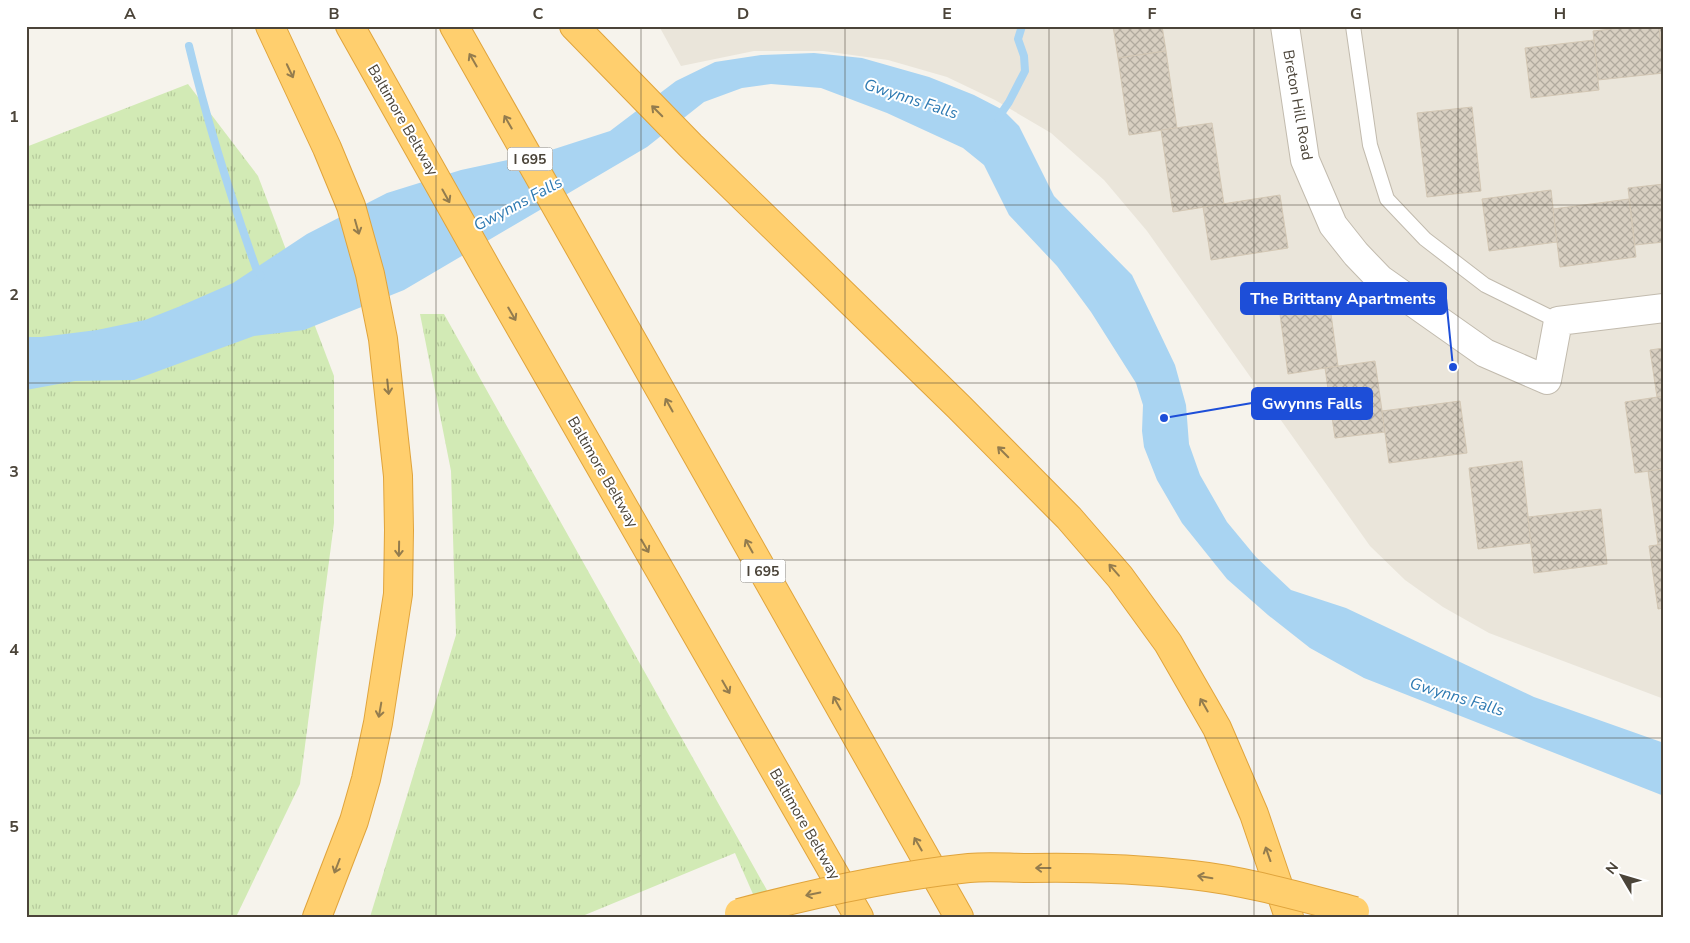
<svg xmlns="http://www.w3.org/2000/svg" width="1690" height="943" viewBox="0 0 1690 943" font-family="'Nunito Sans',sans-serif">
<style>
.residential{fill:#eae5da}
.grass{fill:url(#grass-tufts)}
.water{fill:#a9d4f2}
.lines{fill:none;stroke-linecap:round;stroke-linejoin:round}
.stream{stroke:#a9d4f2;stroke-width:8}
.building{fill:url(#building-cross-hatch);stroke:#d3c7b4}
.lane-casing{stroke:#c2bbae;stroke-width:16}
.street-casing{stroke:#c2bbae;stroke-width:30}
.highway-casing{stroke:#e0a43c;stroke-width:30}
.lane{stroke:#fff;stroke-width:14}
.street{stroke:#fff;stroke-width:28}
.highway{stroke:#ffcf6e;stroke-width:28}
.highway-bridge-casing{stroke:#e0a43c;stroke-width:30;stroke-linecap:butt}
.highway-bridge{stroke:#ffcf6e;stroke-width:28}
.oneway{stroke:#937c4e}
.grid{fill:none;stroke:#4b4439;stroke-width:1;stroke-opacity:0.55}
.labels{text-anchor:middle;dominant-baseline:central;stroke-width:4;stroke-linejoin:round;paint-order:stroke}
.shield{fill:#fff;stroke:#817c74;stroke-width:1}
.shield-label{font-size:14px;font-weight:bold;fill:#4b4439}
.street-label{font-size:15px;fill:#4b4439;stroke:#fff}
.water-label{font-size:16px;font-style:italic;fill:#2e7ab2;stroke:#fff}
.leader{fill:none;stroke:#1d4ed8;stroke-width:2}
.callout-dot{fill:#1d4ed8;stroke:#fff;stroke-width:2}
.callout{fill:#1d4ed8;stroke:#1d4ed8;stroke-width:2}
.callout-label{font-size:16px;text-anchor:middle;font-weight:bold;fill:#fff}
.neatline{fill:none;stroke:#4b4439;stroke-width:2}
.grid-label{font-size:16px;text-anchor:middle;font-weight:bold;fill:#4b4439}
</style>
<defs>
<pattern id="grass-tufts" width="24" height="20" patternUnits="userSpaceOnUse" patternTransform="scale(1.25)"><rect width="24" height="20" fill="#d2eab5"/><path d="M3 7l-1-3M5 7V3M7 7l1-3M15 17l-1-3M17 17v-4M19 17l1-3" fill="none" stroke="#b6ca9c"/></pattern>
<pattern id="building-cross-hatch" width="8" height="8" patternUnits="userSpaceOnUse" patternTransform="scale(1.25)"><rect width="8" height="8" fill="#d8cfc1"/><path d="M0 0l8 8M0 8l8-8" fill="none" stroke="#b1aa9e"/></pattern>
</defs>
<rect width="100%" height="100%" fill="#f6f3ec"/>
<polygon class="residential" points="659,26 1664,26 1664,699 1489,633 1443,607 1405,580 1370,546 1147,231 1104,180 1051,133 995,100 947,77 888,60 823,51 754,51 681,66"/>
<g class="grass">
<polygon points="188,84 258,176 334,376 334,523 300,784 236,917 26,917 26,147"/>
<polygon points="420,314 444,314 782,917 763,917 735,853 580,917 370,917 456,635 451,471"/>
</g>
<polygon class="water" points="814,53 862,58 929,77 974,95 1003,110 1019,126 1054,196 1132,275 1175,365 1186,405 1189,444 1200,475 1227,522 1256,557 1291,590 1346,608 1534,697 1664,743 1664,796 1364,678 1310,648 1268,615 1227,579 1182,523 1157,480 1144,447 1142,431 1143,405 1136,383 1091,312 1057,266 1009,215 984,165 963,148 887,113 821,88 771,84 742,88 704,102 647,147 404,290 304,330 254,336 134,380 75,381 26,390 26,337 41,337 97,330 145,320 178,307 233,283 307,234 387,193 461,170 545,152 610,131 676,81 715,62 761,55"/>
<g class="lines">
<g class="stream">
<path d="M189 46C207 121 230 195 256 268L261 276"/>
<polyline points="998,118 1009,102 1025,71 1024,56 1018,39 1022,26"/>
</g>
</g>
<g class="building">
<polygon points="1113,26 1162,26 1166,51 1118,58"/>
<polygon points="1639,26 1659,26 1664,73 1598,80 1593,31"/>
<polygon points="1659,26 1664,26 1664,70"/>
<polygon points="1594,40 1599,90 1531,98 1525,48"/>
<polygon points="1166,51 1177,128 1129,135 1118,58"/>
<polygon points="1472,107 1481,191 1427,197 1417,113"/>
<polygon points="1212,123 1224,204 1173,212 1161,130"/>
<polygon points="1664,184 1664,242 1635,245 1628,188"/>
<polygon points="1551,190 1557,242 1489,251 1482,199"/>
<polygon points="1280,195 1288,248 1211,260 1203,207"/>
<polygon points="1629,199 1636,257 1560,267 1553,209"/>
<polygon points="1327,284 1338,366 1288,374 1277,292"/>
<polygon points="1664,348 1664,396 1657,397 1650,350"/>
<polygon points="1375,361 1385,432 1335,438 1325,368"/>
<polygon points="1664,396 1664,469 1635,473 1625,402"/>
<polygon points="1460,401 1467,453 1389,463 1382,411"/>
<polygon points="1522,461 1531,543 1478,549 1469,468"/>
<polygon points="1664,469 1664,544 1658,545 1648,471"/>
<polygon points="1601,509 1607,564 1534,573 1528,517"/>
<polygon points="1664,544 1664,608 1658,609 1649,546"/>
</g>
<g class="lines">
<defs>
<polyline id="lane" points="1353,26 1370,145 1387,199 1425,239 1485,285 1558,321"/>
<polyline id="street" points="1285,26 1305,160 1333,225 1356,254 1380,279 1485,353 1547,380 1558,321 1664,308"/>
<g id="highway">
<polyline points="270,26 327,148 351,206 370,274 383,339 398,476 399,530 398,594 378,723 366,779 354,821 317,917"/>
<polyline points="350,26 488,271 859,917"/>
<polyline points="454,26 959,917"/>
<polyline points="574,26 691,146 959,407 1069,518 1120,577 1168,643 1217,728 1254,814 1289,917"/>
</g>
</defs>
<use href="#lane" class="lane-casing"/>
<use href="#street" class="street-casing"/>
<use href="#highway" class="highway-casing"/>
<use href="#lane" class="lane"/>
<use href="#street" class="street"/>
<use href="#highway" class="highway"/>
<defs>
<path id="highway-bridge" d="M739 913C815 893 891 876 969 868 989 866 1010 868 1030 868 1084 867 1138 869 1192 875 1247 881 1301 897 1355 911"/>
</defs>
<use href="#highway-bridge" class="highway-bridge-casing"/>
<use href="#highway-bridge" class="highway-bridge"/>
</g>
<defs><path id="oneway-shaft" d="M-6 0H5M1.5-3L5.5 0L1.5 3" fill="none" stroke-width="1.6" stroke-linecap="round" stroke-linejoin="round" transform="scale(1.25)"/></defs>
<g class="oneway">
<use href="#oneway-shaft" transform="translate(473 60) rotate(-120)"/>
<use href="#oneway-shaft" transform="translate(290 71) rotate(65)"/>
<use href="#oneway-shaft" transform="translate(657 111) rotate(-135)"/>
<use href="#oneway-shaft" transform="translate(508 122) rotate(-120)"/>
<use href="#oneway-shaft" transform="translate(446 196) rotate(61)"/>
<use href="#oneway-shaft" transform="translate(357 227) rotate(74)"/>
<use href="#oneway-shaft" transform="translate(512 314) rotate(60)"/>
<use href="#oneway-shaft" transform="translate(388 387) rotate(84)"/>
<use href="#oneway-shaft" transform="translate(669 405) rotate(-119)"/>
<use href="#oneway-shaft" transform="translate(1003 452) rotate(-135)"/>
<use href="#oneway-shaft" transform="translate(645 546) rotate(60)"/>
<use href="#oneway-shaft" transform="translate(749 546) rotate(-119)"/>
<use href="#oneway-shaft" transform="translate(399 549) rotate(91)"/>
<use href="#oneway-shaft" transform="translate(1114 570) rotate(-131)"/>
<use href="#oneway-shaft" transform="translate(726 687) rotate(60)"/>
<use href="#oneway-shaft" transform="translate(837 703) rotate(-119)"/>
<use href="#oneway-shaft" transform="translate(1204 705) rotate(-120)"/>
<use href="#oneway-shaft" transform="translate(380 710) rotate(100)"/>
<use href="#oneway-shaft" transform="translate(918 844) rotate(-120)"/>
<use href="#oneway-shaft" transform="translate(1268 854) rotate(-109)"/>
<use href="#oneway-shaft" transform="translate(337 866) rotate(111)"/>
<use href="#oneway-shaft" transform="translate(1043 868) rotate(180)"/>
<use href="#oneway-shaft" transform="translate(1205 877) rotate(-171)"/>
<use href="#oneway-shaft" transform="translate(813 894) rotate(168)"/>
</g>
<path class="grid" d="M232 26V917M436 26V917M641 26V917M845 26V917M1049 26V917M1254 26V917M1458 26V917M26 205H1664M26 383H1664M26 560H1664M26 738H1664"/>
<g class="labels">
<g class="shield">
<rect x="507.5" y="147.5" width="45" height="23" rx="4"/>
<rect x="740.5" y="559.5" width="45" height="23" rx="4"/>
</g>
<g class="shield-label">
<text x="530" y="159">I 695</text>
<text x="763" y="571">I 695</text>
</g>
<g class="street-label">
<text transform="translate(1298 105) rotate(80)">Breton Hill Road</text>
<text transform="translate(403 120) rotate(60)">Baltimore Beltway</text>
<text transform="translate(603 472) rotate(60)">Baltimore Beltway</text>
<text transform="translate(805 824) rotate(60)">Baltimore Beltway</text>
</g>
<g class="water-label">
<text transform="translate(911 99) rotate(18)">Gwynns Falls</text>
<text transform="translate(518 204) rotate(-28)">Gwynns Falls</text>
<text transform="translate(1457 697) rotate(17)">Gwynns Falls</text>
</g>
</g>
<path class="leader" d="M1453 367L1446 298M1164 418L1252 403"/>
<g class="callout-dot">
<circle cx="1453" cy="367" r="5"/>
<circle cx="1164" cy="418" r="5"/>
</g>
<g class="callout">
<rect x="1241" y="283" width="205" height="31" rx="5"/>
<rect x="1252" y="388" width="120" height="31" rx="5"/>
</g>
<g class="callout-label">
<text x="1343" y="304">The Brittany Apartments</text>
<text x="1312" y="409">Gwynns Falls</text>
</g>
<rect width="1690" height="943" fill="none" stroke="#ffffff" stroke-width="55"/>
<g transform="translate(1622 876) rotate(308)" stroke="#ffffff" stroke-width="4" paint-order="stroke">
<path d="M0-4L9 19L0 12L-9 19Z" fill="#4b4439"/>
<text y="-8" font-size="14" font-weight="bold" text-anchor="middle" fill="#4b4439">N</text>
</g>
<rect x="28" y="28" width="1634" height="888" class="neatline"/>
<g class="grid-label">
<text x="130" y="19">A</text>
<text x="334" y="19">B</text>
<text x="538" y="19">C</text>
<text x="743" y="19">D</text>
<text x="947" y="19">E</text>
<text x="1152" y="19">F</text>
<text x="1356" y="19">G</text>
<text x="1560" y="19">H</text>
<text x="14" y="122">1</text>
<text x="14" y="300">2</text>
<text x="14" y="477">3</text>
<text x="14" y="655">4</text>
<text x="14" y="832">5</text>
</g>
</svg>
